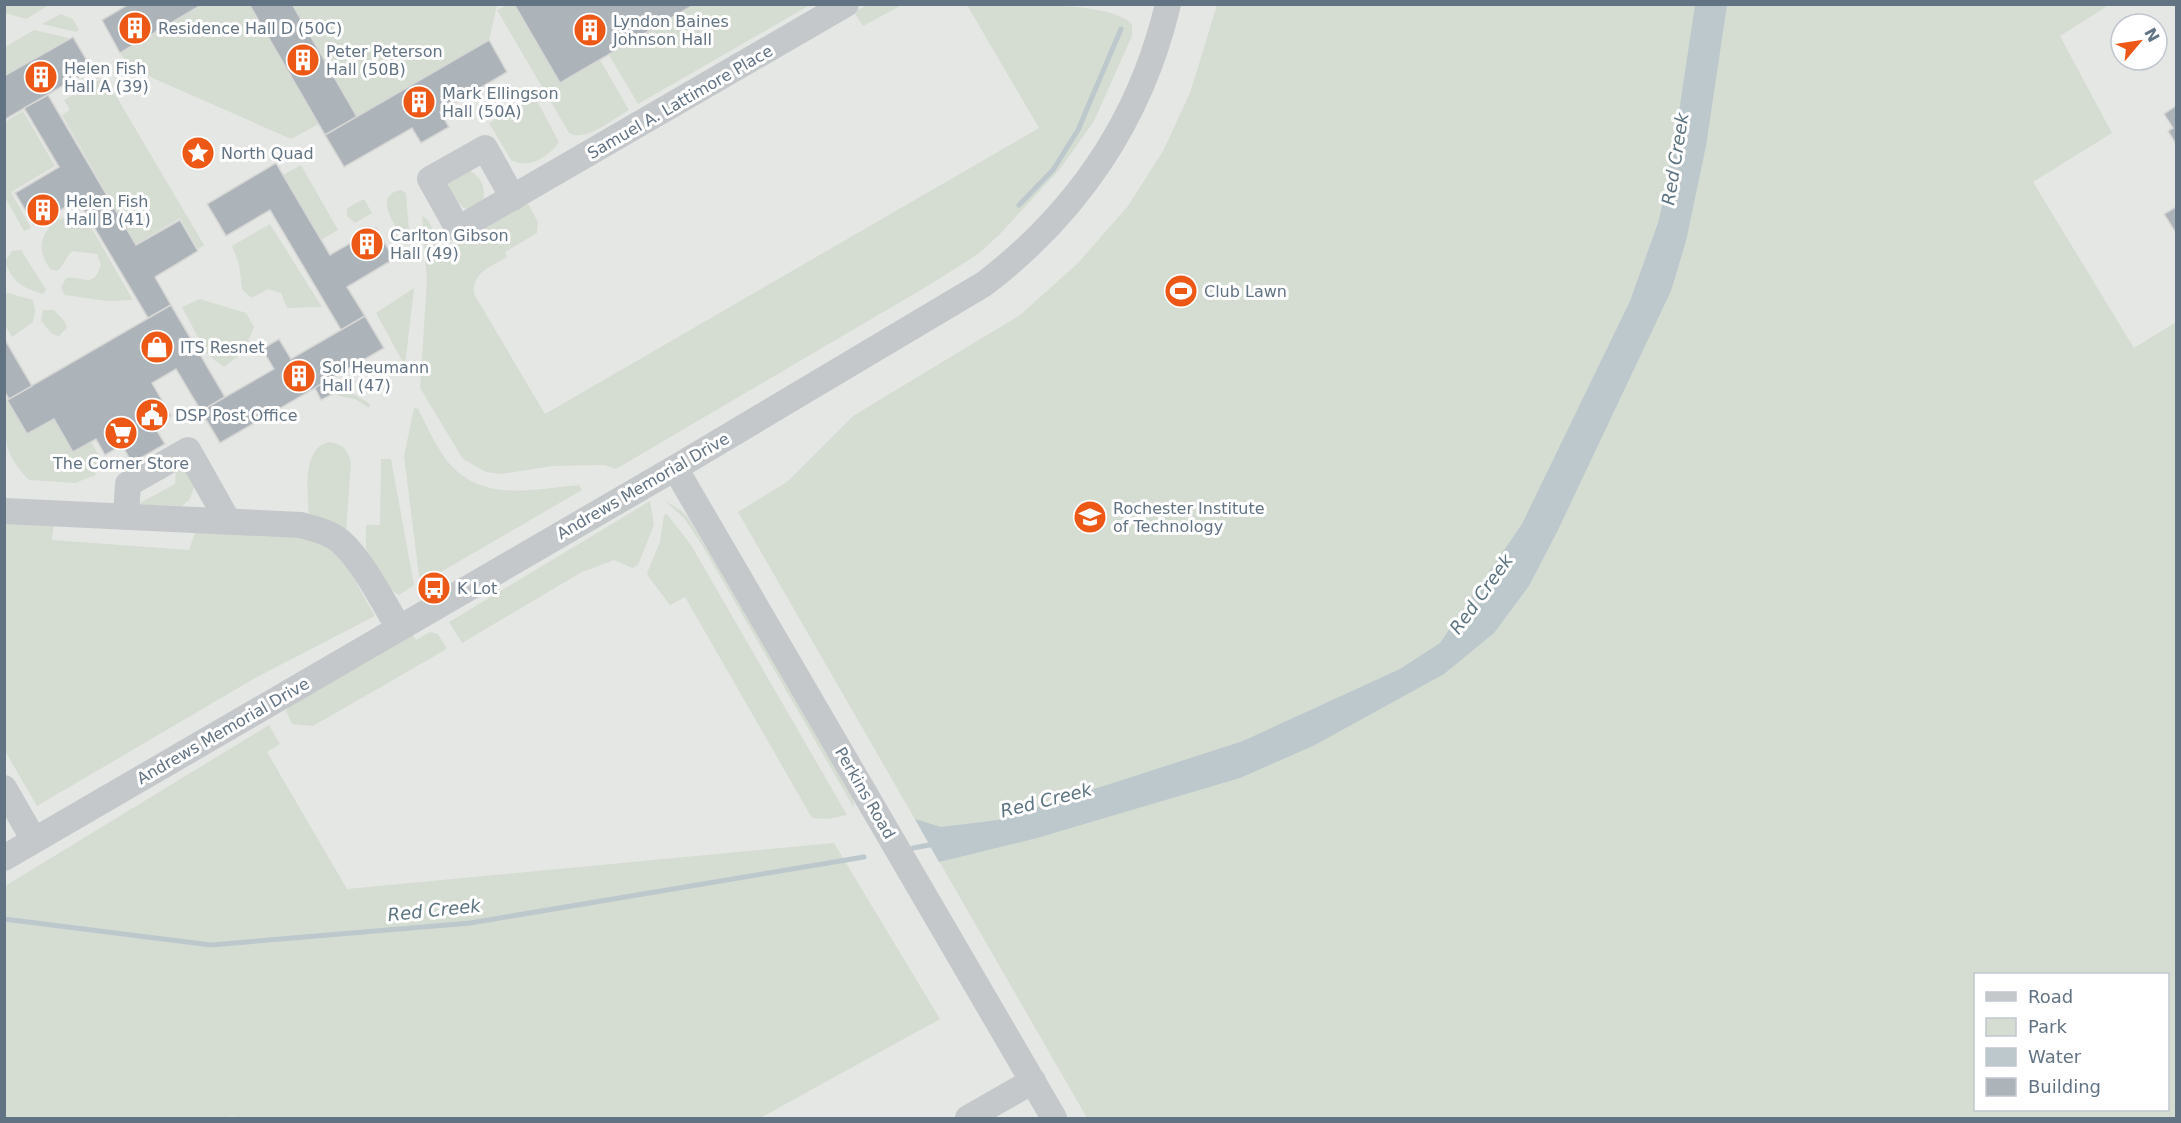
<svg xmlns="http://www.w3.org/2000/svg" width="2181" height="1123" viewBox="0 0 2181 1123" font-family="'DejaVu Sans',sans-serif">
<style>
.built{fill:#e5e7e4;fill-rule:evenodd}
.green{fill:#d5ddd2;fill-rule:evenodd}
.water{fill:#bdc8cd}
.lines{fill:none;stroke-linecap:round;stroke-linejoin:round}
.stream{stroke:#bdc8cd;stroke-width:5}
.building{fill:#acb3b9;stroke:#d6d6d4;stroke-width:1.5}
.minor{stroke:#c4c8cb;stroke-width:26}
.labels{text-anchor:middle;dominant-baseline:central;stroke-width:6;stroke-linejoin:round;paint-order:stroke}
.poi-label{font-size:16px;fill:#627384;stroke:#fff;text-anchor:start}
.street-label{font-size:16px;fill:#627384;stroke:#fff}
.water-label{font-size:18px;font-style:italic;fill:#5d7581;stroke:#fff}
</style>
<rect width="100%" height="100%" fill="#f5f5f1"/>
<path class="built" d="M5 5H2176V1118H5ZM2121 24H2157V60H2121ZM1976 974H2168V1110H1976Z"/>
<g class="green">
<polygon points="5,4 49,4 49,5 26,19 5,13"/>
<polygon points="203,5 249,5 319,124 291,139 130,68 120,53"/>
<polygon points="292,5 497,5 489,40 357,117"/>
<path d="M507 5H514L560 83 600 60 629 110C614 118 586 143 569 133L497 10Z"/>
<polygon points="695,5 695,4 810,5 638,104 609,55"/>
<polygon points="867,5 902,5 863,26 854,12"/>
<path d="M967 5C1005 5 1109 0 1132 24V36L1094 121 1060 169 999 235 978 254 931 284 616 469 604 465 552 466 501 474 486 472 463 459 420 388 427 279 422 216 427 219 446 251 521 206 528 204 538 222 537 233 505 252 507 257C491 267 472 272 474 294L545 414 1039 128Z"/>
<path d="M1217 5H2109L2060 36 2112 133 2033 182 2134 348 2176 322V1118H1087L738 512 787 482 853 416 1020 315 1078 263 1128 206 1163 151 1190 93ZM1976 974H2168V1110H1976Z"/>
<polygon points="61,14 73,19 79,30 76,32 42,24"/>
<polygon points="34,30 69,38 5,76 5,47"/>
<polygon points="101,79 106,79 204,245 198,249 180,218 136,244 62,115 70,110 64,100"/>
<path d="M529 100 537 101 559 142C548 157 529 170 511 160L489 123Z"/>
<polygon points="23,111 55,166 11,192 31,228 24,231 5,197 5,122"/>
<polygon points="301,165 338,230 321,240 283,175"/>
<path d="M463 168C480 174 486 184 483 202L476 207 465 209C456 201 450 195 448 182Z"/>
<path d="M401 190 406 193 410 244 406 243C397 228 371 195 401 190Z"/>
<polygon points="364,199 372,213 355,223 347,216 347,208"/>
<path d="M68 217 87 220 133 300 107 301 65 295 61 288 66 278C83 275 93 291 101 264L97 254 73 251C65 256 65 266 57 271L50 269C37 249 39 237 56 220Z"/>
<polygon points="270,224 322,307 287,308 281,293 268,289 251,298 242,289 239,264 232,246"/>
<path d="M21 250 46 290 43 294C22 288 13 282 5 262L12 251Z"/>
<polygon points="414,288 405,366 376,313"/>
<polygon points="4,292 33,300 35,311 33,322 12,337 5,325"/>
<polygon points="200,299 246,313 254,327 244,351 224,367 207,354 182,307"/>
<polygon points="43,310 54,310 65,322 67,328 59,336 52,334 41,321"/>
<polygon points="340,391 354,394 370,404 369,408 355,399 339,396 336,392"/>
<path d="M7 400 27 434 54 419 91 442 103 462 93 469 96 475 75 483 29 480C2 452 5 438 4 402Z"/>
<path d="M414 408 418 409C427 426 436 447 448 462 483 503 532 489 579 485L582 490 420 584 404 456Z"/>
<path d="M329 442C343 444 347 449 351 462L346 532 309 518C308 494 301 448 329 442Z"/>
<polygon points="381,459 391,459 414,585 399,595 390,589 366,549 366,525 380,525"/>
<polygon points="183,464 194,487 190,499 182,506 140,505 140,503 175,484 176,466"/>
<polygon points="664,500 683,512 689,519 853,796 854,808 702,545 684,518"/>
<polygon points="650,501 654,525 638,565 632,568 614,560 582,572 462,643 449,622"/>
<polygon points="667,514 691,545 847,815 828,819 812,818 685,597 670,605 648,576 647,573 660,542 664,515"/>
<path d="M4 521 54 523 52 540 189 550 196 529C225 531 309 528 329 546 349 563 361 593 375 616L257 677 37 806 5 751Z"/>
<polygon points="430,632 438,634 446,647 445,650 313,726 292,724 286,711 289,706 412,634 416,640"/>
<polygon points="269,725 280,744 267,752 347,889 834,843 940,1019 760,1118 236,1118 234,1116 216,1118 5,1118 5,886"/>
</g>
<polygon class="water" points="1695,5 1727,5 1706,146 1686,241 1671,291 1558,530 1529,586 1494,633 1444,674 1313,746 1240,778 1037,838 939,862 915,819 941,827 998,820 1243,741 1400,669 1440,643 1522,524 1630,301 1659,220 1674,145"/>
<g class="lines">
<g class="stream">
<polyline points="1019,205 1053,170 1078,130 1121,29"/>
<polyline points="913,848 935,844"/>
<polyline points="4,919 211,945 470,923 864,857"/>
</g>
</g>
<g class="building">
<polygon points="129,4 203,4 120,53 102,20"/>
<polygon points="249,4 292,4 357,117 325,135"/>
<polygon points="514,4 695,4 560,83"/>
<polygon points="73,37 92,69 4,120 4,76"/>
<polygon points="489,40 507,72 440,112 449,127 421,143 412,128 344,167 325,135"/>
<polygon points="48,95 136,245 180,220 198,251 155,277 171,305 148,318 78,200 34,225 15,193 59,167 24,108"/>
<polygon points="2176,106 2176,144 2168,131 2173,128 2164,114"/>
<polygon points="276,163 330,255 376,228 394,259 347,287 365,316 341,330 270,210 226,236 207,204"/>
<polygon points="2176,207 2176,233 2164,214"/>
<polygon points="171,305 225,397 201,411 176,369 152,383 171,416 154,426 165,444 132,463 122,445 105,455 96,439 73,452 54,419 27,434 7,400"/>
<polygon points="365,316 384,348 220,443 201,411 274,369 262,349 279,339 291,359"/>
<polygon points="4,338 32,386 9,399 4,391"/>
<polygon points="324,382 331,395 321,400 315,388"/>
</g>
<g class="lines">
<g class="minor">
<polyline points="513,198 485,148 430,179 458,229 846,4"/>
<polyline points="675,468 1054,1118"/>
<path d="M4 511 301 525C314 529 330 532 340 541 363 561 383 602 399 628"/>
<polyline points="126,515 128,484 188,450 228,521"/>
<polyline points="4,788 34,840"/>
<path d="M4 858 675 468 984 284C1077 213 1141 119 1168 4"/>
<polyline points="968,1118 1033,1081"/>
</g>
</g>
<defs>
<symbol id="building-disc" viewBox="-11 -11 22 22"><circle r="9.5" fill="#ee5817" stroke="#fff"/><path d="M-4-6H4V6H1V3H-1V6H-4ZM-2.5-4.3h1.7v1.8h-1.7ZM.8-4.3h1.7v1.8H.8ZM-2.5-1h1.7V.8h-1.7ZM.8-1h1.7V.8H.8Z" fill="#fff"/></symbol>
<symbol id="sight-disc" viewBox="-11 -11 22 22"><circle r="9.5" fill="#ee5817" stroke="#fff"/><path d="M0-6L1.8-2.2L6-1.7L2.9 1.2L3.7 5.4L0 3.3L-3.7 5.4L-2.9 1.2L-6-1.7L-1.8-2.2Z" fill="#fff"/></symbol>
<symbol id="stadium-disc" viewBox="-11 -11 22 22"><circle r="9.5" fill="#ee5817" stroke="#fff"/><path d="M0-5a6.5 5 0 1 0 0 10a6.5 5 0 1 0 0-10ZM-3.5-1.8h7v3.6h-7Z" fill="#fff"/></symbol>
<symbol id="shop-disc" viewBox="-11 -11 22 22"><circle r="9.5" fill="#ee5817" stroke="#fff"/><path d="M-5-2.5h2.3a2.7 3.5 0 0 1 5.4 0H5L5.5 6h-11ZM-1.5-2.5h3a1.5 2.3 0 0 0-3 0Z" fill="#fff"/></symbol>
<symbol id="civic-disc" viewBox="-11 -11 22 22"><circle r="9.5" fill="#ee5817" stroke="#fff"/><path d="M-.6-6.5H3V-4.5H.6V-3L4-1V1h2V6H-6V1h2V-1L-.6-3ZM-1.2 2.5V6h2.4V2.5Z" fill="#fff"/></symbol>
<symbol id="supermarket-disc" viewBox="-11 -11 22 22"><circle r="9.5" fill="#ee5817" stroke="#fff"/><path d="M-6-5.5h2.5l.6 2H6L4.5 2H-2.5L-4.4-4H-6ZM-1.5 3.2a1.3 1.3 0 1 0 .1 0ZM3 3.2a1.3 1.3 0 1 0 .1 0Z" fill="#fff"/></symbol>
<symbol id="university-disc" viewBox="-11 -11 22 22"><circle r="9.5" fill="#ee5817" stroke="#fff"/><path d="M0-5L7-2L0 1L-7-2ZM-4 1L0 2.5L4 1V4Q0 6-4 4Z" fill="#fff"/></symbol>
<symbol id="bus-disc" viewBox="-11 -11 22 22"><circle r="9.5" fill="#ee5817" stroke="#fff"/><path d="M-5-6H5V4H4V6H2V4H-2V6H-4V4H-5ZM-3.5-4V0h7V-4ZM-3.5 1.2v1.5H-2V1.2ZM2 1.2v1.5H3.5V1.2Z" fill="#fff"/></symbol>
</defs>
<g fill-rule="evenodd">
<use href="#building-disc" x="116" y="9" width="38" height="38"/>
<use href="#building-disc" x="571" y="11" width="38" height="38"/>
<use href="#building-disc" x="284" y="41" width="38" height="38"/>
<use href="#building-disc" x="22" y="58" width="38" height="38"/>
<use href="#building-disc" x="400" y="83" width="38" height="38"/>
<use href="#sight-disc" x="179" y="134" width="38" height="38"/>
<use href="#building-disc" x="24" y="191" width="38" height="38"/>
<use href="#building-disc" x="348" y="225" width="38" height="38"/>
<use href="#stadium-disc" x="1162" y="272" width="38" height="38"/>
<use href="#shop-disc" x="138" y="328" width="38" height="38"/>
<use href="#building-disc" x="280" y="357" width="38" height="38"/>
<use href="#civic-disc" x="133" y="396" width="38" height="38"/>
<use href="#supermarket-disc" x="102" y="414" width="38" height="38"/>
<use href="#university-disc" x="1071" y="498" width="38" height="38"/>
<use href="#bus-disc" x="415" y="569" width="38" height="38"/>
</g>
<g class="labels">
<g class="poi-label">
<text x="613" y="21">Lyndon Baines<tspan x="613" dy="18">Johnson Hall</tspan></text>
<text x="158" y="28">Residence Hall D (50C)</text>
<text x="326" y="51">Peter Peterson<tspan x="326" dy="18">Hall (50B)</tspan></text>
<text x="64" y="68">Helen Fish<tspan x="64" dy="18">Hall A (39)</tspan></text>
<text x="442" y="93">Mark Ellingson<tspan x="442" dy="18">Hall (50A)</tspan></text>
<text x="221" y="153">North Quad</text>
<text x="66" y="201">Helen Fish<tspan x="66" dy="18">Hall B (41)</tspan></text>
<text x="390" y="235">Carlton Gibson<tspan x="390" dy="18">Hall (49)</tspan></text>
<text x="1204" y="291">Club Lawn</text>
<text x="180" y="347">ITS Resnet</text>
<text x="322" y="367">Sol Heumann<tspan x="322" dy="18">Hall (47)</tspan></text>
<text x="175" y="415">DSP Post Office</text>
<text x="121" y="463" text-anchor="middle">The Corner Store</text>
<text x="1113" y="508">Rochester Institute<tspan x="1113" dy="18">of Technology</tspan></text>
<text x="457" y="588">K Lot</text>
</g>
<g class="street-label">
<text transform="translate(680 102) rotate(-30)">Samuel A. Lattimore Place</text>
<text transform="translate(643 486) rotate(-30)">Andrews Memorial Drive</text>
<text transform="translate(223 731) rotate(-30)">Andrews Memorial Drive</text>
<text transform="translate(865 793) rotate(60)">Perkins Road</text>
</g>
<g class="water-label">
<text transform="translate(1675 159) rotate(-81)">Red Creek</text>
<text transform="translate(1481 594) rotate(-54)">Red Creek</text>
<text transform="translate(1046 800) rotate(-14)">Red Creek</text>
<text transform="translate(434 910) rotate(-6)">Red Creek</text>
</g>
</g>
<rect width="2181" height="1123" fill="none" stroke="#627384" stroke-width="12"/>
<rect x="1974" y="973" width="195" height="138" fill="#ffffff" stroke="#c0c7ce" stroke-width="1.5"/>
<rect x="1986" y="992" width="30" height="9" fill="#c4c8cb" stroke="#c0c7ce" stroke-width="1.5"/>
<text x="2028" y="1003" font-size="18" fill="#627384">Road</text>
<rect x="1986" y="1018" width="30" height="18" fill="#d5ddd2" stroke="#c0c7ce" stroke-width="1.5"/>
<text x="2028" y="1033" font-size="18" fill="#627384">Park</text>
<rect x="1986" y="1048" width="30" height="18" fill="#bdc8cd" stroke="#c0c7ce" stroke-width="1.5"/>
<text x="2028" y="1063" font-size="18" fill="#627384">Water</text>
<rect x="1986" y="1078" width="30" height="18" fill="#acb3b9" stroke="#c0c7ce" stroke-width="1.5"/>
<text x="2028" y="1093" font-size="18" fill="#627384">Building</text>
<g transform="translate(2139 42) rotate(61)"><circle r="28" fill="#ffffff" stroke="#c0c7ce" stroke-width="1.5"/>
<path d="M0-4.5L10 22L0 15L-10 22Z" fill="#ee5817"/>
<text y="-9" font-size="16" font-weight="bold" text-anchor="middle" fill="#627384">N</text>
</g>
</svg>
